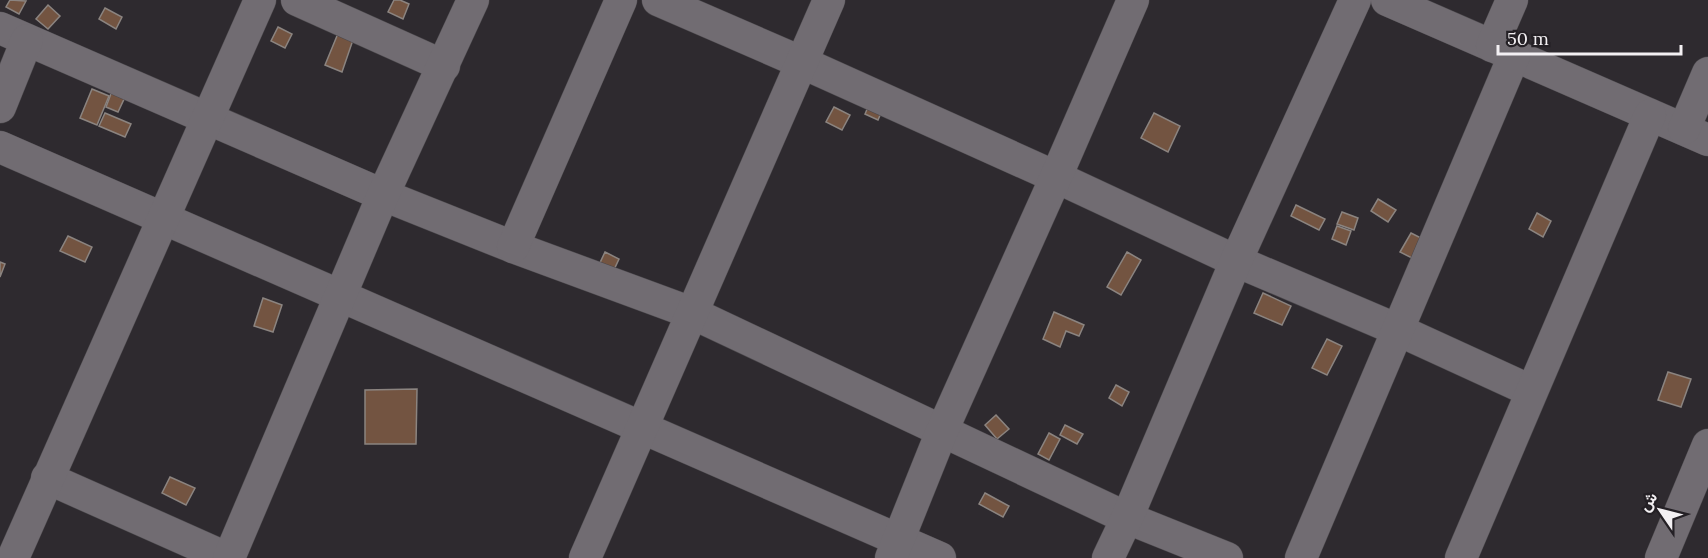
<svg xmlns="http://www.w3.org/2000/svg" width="1708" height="558" viewBox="0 0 1708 558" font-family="Lora,Vazirmatn,serif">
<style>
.building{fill:#735441;stroke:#8b8480;stroke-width:1.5}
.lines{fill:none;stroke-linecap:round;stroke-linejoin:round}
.minor-casing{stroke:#4b484c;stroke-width:33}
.minor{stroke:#716c72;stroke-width:32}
</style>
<rect width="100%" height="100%" fill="#2e2a2f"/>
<g class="building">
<polygon points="10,0 26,1 19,14 6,7"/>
<polygon points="394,0 400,0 409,4 403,19 388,12"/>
<polygon points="48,5 60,16 48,29 36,19"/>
<polygon points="105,8 122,17 116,29 99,19"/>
<polygon points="278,27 292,34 285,48 271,41"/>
<polygon points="339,31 354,37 342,72 325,65"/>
<polygon points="92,89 109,96 97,125 80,118"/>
<polygon points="112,91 125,97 118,112 106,107"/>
<polygon points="871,100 884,106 878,120 865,114"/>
<polygon points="834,107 850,115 842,130 826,122"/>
<polygon points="105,113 131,124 125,137 99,126"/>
<polygon points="1154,113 1180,126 1168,152 1141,138"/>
<polygon points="1378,199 1396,210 1388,222 1371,211"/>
<polygon points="1296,205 1325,219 1319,230 1291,216"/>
<polygon points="1342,212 1358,218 1354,230 1337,224"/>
<polygon points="1537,213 1551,221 1543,237 1529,229"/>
<polygon points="1337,226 1351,231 1346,245 1332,239"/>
<polygon points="1411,233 1427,241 1416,260 1400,252"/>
<polygon points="68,236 92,247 85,262 60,251"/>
<polygon points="605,252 619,259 612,274 598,267"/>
<polygon points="1127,252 1141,260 1121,295 1107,287"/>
<polygon points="0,262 5,264 0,277"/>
<polygon points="1263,293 1291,306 1282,325 1254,313"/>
<polygon points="263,298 282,305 273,332 254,326"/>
<polygon points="1054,312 1084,325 1079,336 1066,331 1060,347 1043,339"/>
<polygon points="1327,339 1342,346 1327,375 1312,368"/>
<polygon points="1668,372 1691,379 1681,407 1658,400"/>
<polygon points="1116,385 1129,392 1122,406 1109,398"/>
<polygon points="417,389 416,444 365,444 365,390"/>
<polygon points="996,415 1009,429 997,439 985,425"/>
<polygon points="1065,425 1083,434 1077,444 1060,435"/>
<polygon points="1049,433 1060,439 1049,460 1038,454"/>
<polygon points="170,477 195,488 186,505 162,493"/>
<polygon points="985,493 1009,506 1003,517 979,504"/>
</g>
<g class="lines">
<defs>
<g id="minor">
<polyline points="297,0 444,66"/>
<polyline points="658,0 803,63 1056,177 1236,261 1398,330 1531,391"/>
<polyline points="1387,0 1708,140"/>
<polyline points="0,28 383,195 513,247 692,313 1127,518 1227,558"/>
<polyline points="1492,46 1512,0"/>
<polyline points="0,107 27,40"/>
<polyline points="1684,129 1708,73"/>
<polyline points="0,147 940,558"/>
<polyline points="513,247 621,0"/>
<polyline points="47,478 227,558"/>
<polyline points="13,558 260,0"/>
<polyline points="229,558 383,195 473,0"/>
<polyline points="585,558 829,0"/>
<polyline points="891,558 942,431 1056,177 1133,0"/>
<polyline points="1108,558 1127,518 1236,261 1355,0"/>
<polyline points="1301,558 1514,56"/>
<polyline points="1461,558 1650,115"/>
<polyline points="1661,558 1708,445"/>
</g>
</defs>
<use href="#minor" class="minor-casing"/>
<use href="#minor" class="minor"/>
</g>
<g transform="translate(1660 510) rotate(305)" stroke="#242025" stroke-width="4.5" paint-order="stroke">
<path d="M0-4.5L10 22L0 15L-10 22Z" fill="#f3f0f3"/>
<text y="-9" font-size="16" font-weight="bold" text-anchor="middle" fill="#f3f0f3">ش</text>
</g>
<path d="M1498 45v9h183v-9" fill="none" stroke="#f3f0f3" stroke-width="3"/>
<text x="1507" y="45" font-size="18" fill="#f3f0f3" stroke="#242025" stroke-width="4.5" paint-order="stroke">50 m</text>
</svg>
